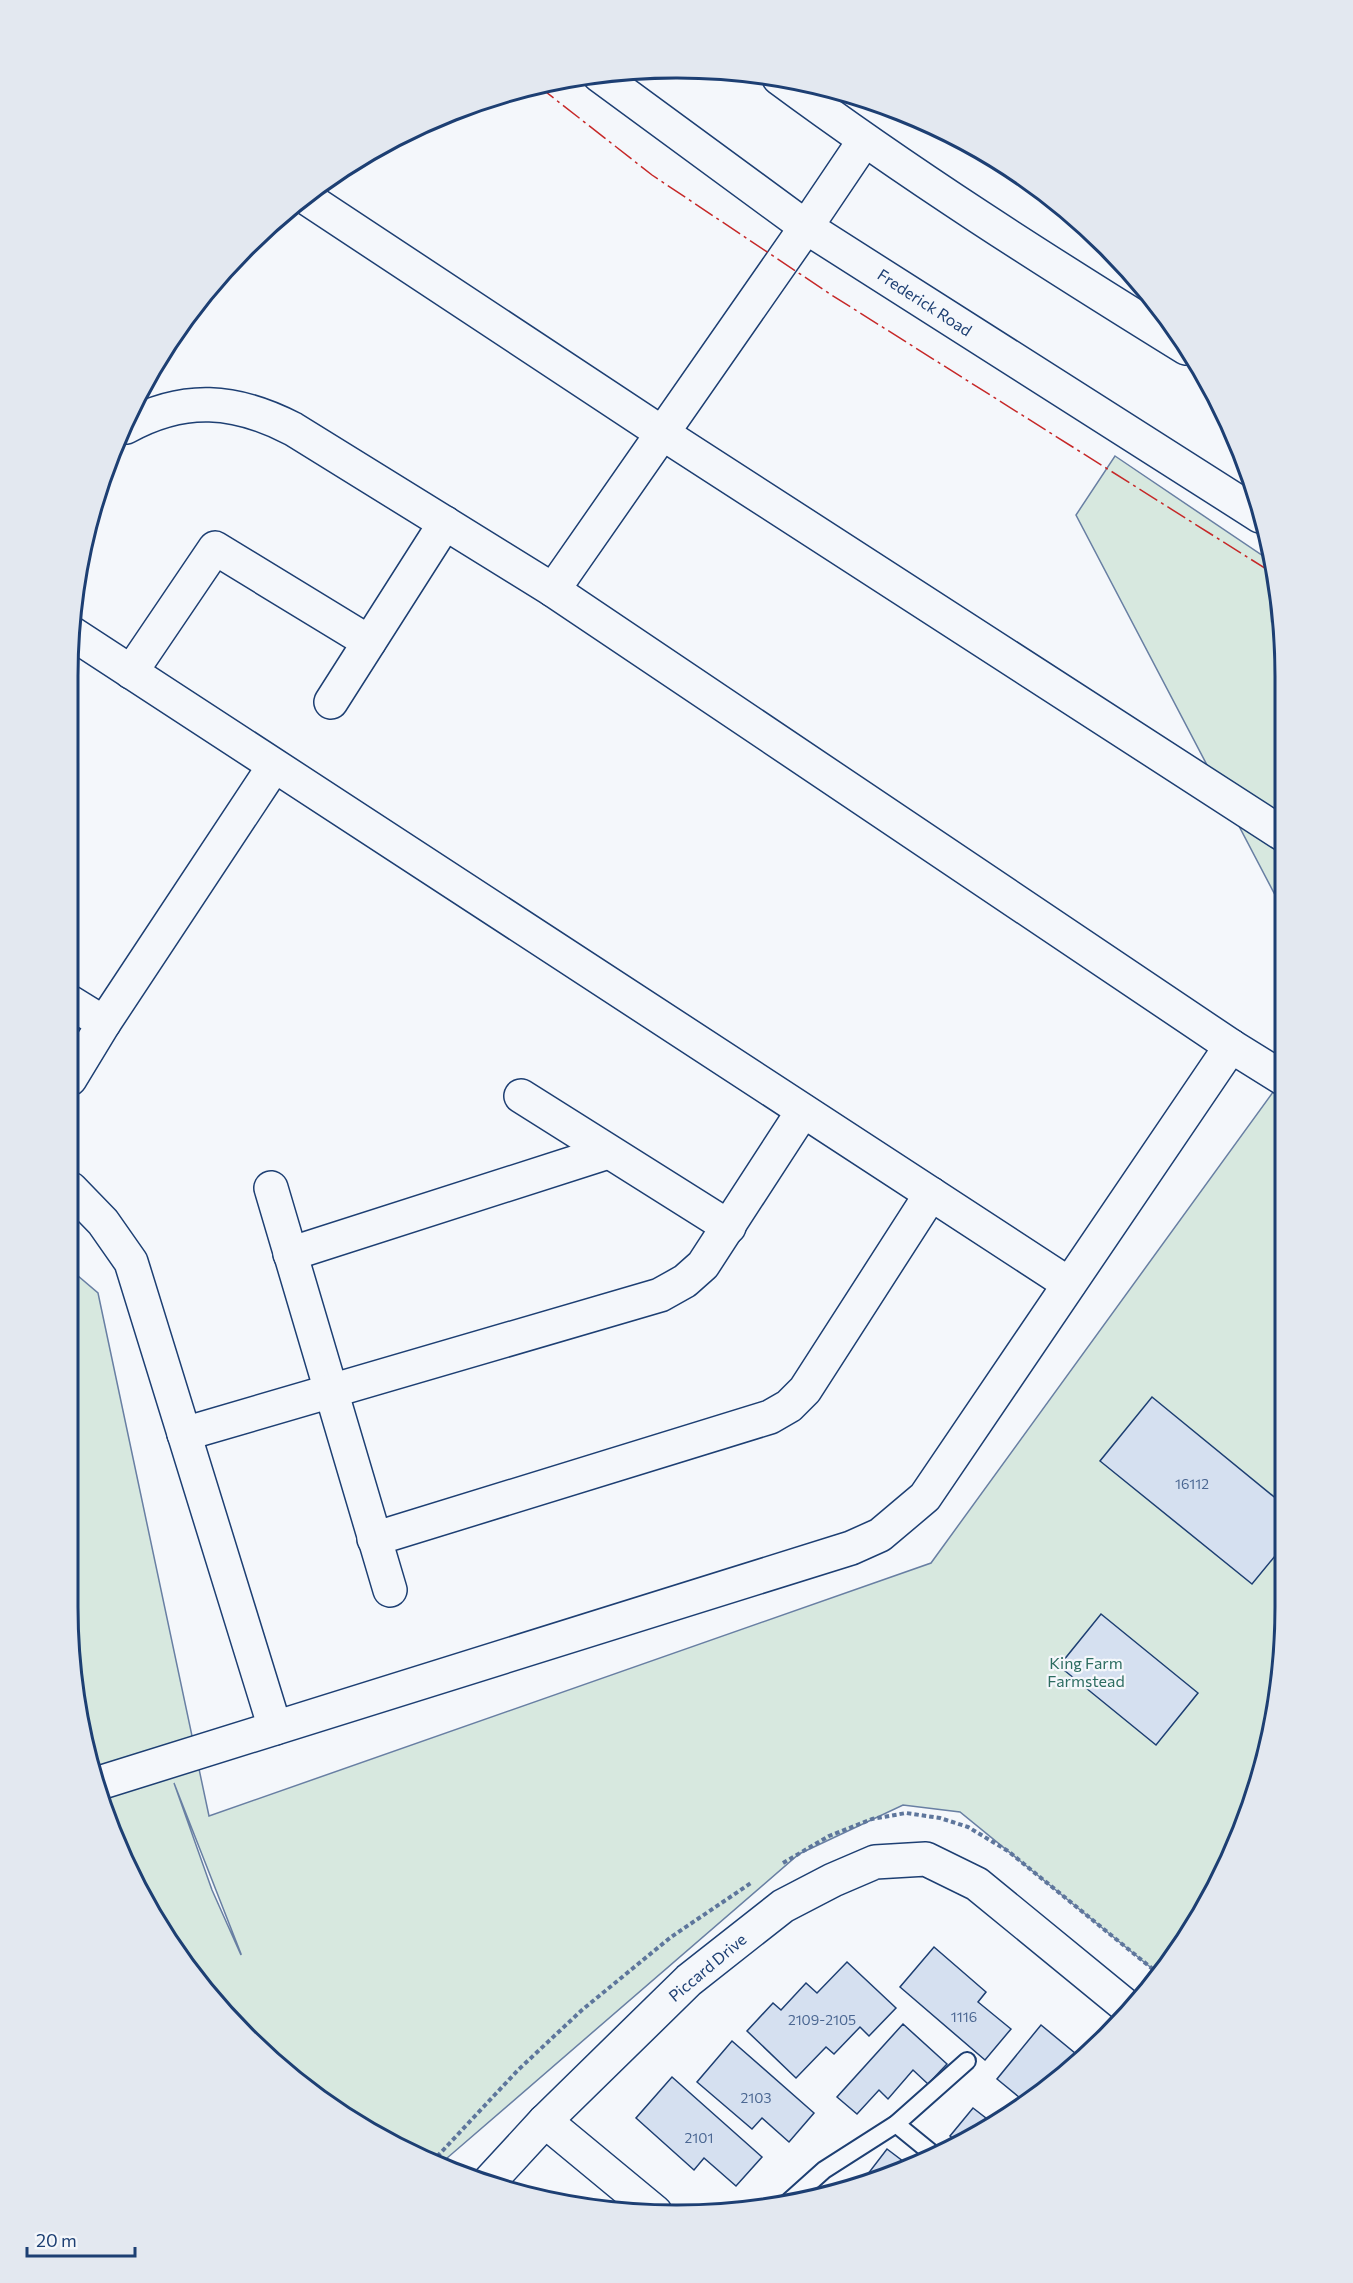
<svg xmlns="http://www.w3.org/2000/svg" width="1353" height="2283" viewBox="0 0 1353 2283" font-family="Commissioner,sans-serif">
<style>
.green{fill:#d7e8df;stroke:#687fa3;stroke-width:1.5;fill-rule:evenodd}
.building{fill:#d5e0f0;stroke:#1d3f73;stroke-width:1.5}
.lines{fill:none;stroke-linecap:round;stroke-linejoin:round}
.lane-casing{stroke:#1d3f73;stroke-width:20}
.street-casing{stroke:#1d3f73;stroke-width:36}
.secondary-casing{stroke:#1d3f73;stroke-width:36}
.primary-casing{stroke:#1d3f73;stroke-width:36}
.path{stroke:#5e769c;stroke-width:4;stroke-dasharray:4.5 3;stroke-linecap:butt}
.lane{stroke:#f4f7fb;stroke-width:16}
.street{stroke:#f4f7fb;stroke-width:33}
.secondary{stroke:#f4f7fb;stroke-width:33}
.primary{stroke:#f4f7fb;stroke-width:33}
.power{stroke:#c62828;stroke-width:1.5;stroke-dasharray:21 4.5 3 4.5;stroke-linecap:butt}
.labels{text-anchor:middle;dominant-baseline:central;stroke-width:4.5;stroke-linejoin:round;paint-order:stroke}
.number-label{font-size:14px;fill:#4b6792}
.street-label{font-size:16px;fill:#1d3f73;stroke:#f4f7fb}
.park-label{font-size:16px;fill:#2c6c60;stroke:#f4f7fb}
.rim{fill:none;stroke:#1d3f73;stroke-width:3}
</style>
<rect width="100%" height="100%" fill="#f4f7fb"/>
<g class="green">
<polygon points="1115,456 1269,560 1284,636 1284,912 1076,515"/>
<path d="M1284 1077V1647L1253 1803 1183 1945 1160 1975 960 1812 903 1805 799 1854 439 2165 407 2153 338 2113 246 2037 193 1977 130 1876 100 1802 73 1686 71 1270 98 1293 209 1816 931 1563ZM174 1783 241 1954V1955L212 1890Z"/>
</g>
<g class="building">
<polygon points="1152,1397 1284,1505 1284,1545 1252,1584 1100,1461"/>
<polygon points="1101,1614 1198,1693 1156,1745 1059,1666"/>
<polygon points="934,1947 986,1992 978,2002 1011,2029 985,2060 900,1987"/>
<polygon points="847,1962 896,2008 869,2036 860,2027 834,2054 826,2047 796,2078 747,2031 773,2003 781,2010 806,1983 817,1993"/>
<polygon points="903,2024 947,2064 928,2084 913,2070 888,2099 879,2090 857,2114 837,2097"/>
<polygon points="1041,2025 1081,2058 1048,2089 1025,2102 997,2079"/>
<polygon points="732,2041 814,2113 789,2142 762,2118 752,2129 697,2082"/>
<polygon points="672,2077 762,2157 736,2186 704,2158 694,2170 636,2118"/>
<polygon points="973,2108 991,2122 957,2142 950,2136"/>
<polygon points="887,2149 912,2168 868,2182 864,2179"/>
</g>
<g class="lines">
<defs>
<g id="lane">
<polyline points="896,2124 934,2155"/>
<polyline points="785,2205 824,2170 896,2124 967,2061"/>
</g>
<g id="street">
<polyline points="305,197 662,433 1284,835"/>
<path d="M126 427C184 395 235 399 293 429L553 590"/>
<polyline points="70,632 1069,1284"/>
<polyline points="131,672 215,548 369,642"/>
<polyline points="331,702 445,523"/>
<polyline points="70,1002 104,1023 274,766"/>
<polyline points="1231,1046 1284,1079"/>
<polyline points="70,1079 104,1023"/>
<polyline points="521,1096 729,1227"/>
<polyline points="271,1188 390,1590"/>
<polyline points="71,1189 103,1222 131,1262 275,1728"/>
<polyline points="290,1254 608,1152"/>
<polyline points="184,1434 660,1295 685,1281 703,1265 803,1111"/>
<polyline points="374,1539 770,1417 789,1406 805,1390 931,1194"/>
<polyline points="96,1784 851,1548 880,1535 925,1497 1231,1046 553,590 806,227 864,141"/>
<polyline points="545,2121 655,2212"/>
</g>
<polyline id="secondary" points="488,2183 545,2121 689,1980 783,1906 833,1880 875,1862 926,1859 977,1884 1132,2011"/>
<g id="primary">
<polyline points="599,75 806,227 1260,516"/>
<path d="M779 78C910 175 1047 262 1186 348"/>
</g>
</defs>
<use href="#lane" class="lane-casing"/>
<use href="#street" class="street-casing"/>
<use href="#secondary" class="secondary-casing"/>
<use href="#primary" class="primary-casing"/>
<g class="path">
<polyline points="783,1863 829,1836 872,1819 906,1813 940,1818 968,1827 1008,1851 1160,1975"/>
<polyline points="432,2162 518,2070 582,2010 671,1937 751,1883"/>
</g>
<use href="#lane" class="lane"/>
<use href="#street" class="street"/>
<use href="#secondary" class="secondary"/>
<use href="#primary" class="primary"/>
<polyline class="power" points="537,85 652,175 830,294 1271,572"/>
</g>
<g class="labels">
<g class="number-label">
<text x="1192" y="1483">16112</text>
<text x="964" y="2016">1116</text>
<text x="822" y="2019">2109-2105</text>
<text x="756" y="2097">2103</text>
<text x="699" y="2137">2101</text>
</g>
<g class="street-label">
<text transform="translate(925 302) rotate(33)">Frederick Road</text>
<text transform="translate(707 1967) rotate(-40)">Piccard Drive</text>
</g>
<g class="park-label">
<text x="1086" y="1662">King Farm<tspan x="1086" dy="18">Farmstead</tspan></text>
</g>
</g>
<path d="M0 0H1353V2283H0ZM676 78H677A598 598 0 0 1 1275 676V1607A598 598 0 0 1 677 2205H676A598 598 0 0 1 78 1607V676A598 598 0 0 1 676 78Z" fill="#e3e8f0" fill-rule="evenodd"/>
<path class="rim" d="M676 78H677A598 598 0 0 1 1275 676V1607A598 598 0 0 1 677 2205H676A598 598 0 0 1 78 1607V676A598 598 0 0 1 676 78Z"/>
<path d="M27 2247v9h108v-9" fill="none" stroke="#1d3f73" stroke-width="3"/>
<text x="36" y="2247" font-size="18" fill="#1d3f73" stroke="#f4f7fb" stroke-width="4.5" paint-order="stroke">20 m</text>
</svg>
